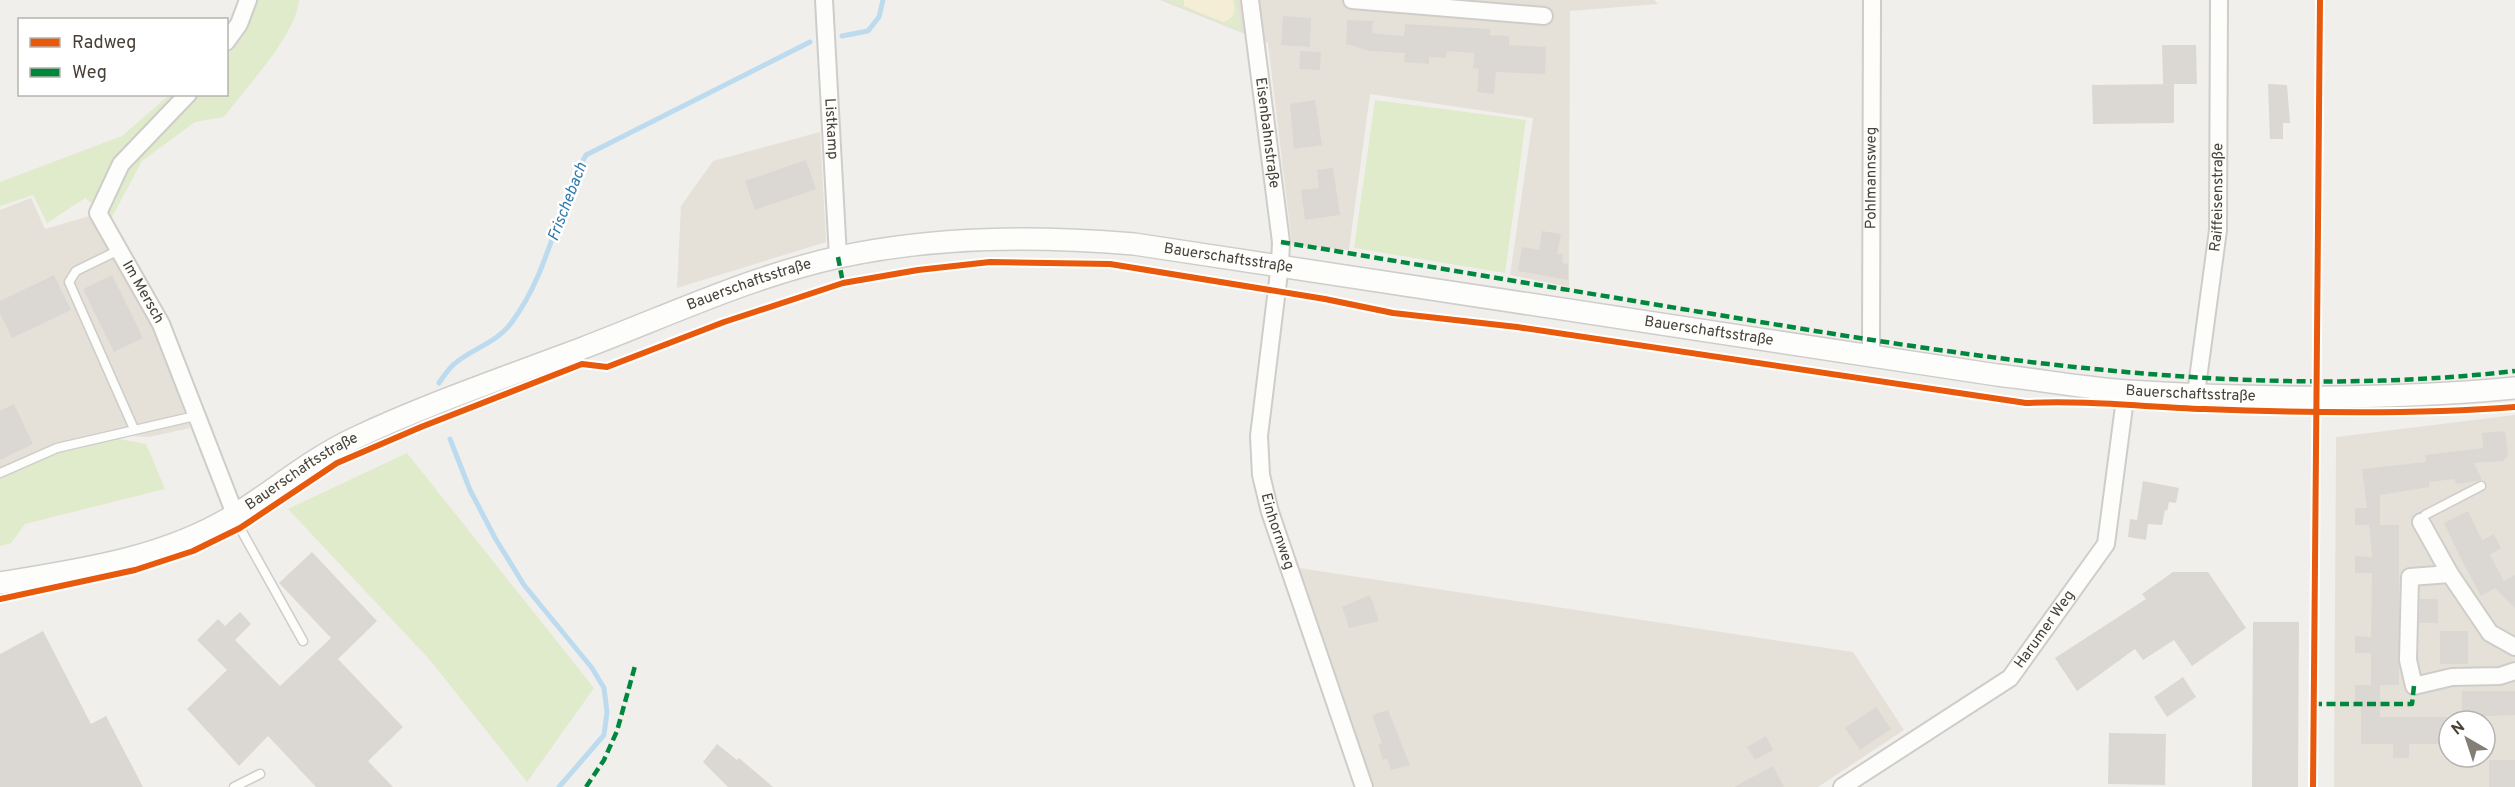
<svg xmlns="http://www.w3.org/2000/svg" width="2515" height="787" viewBox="0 0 2515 787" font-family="Overpass,sans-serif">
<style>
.residential{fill:#e5e1d8;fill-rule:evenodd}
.green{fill:#dfebcb}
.sand{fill:#f5edd6}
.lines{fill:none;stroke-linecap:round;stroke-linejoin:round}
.stream{stroke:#bcdbef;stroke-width:5}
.building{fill:#dbd8d4}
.service-casing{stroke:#cfcdc9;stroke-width:11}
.minor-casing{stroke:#cfcdc9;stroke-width:20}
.tertiary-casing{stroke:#cfcdc9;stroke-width:24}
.service{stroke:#fdfdfc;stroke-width:8}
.minor{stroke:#fdfdfc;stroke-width:16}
.tertiary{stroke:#fdfdfc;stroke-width:21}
.quiet{stroke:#00873e;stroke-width:4.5;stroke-dasharray:9 4.5;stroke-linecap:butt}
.cycleway-casing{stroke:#fff;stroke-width:10}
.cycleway{stroke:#e8590c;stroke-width:6}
.labels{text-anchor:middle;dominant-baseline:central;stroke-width:5;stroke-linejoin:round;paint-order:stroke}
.street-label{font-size:15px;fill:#484137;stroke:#fff}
.water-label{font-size:16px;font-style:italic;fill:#2e79ad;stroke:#fff}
</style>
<rect width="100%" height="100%" fill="#f1efeb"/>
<g class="residential">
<polygon points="1160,0 1654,0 1658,4 1570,11 1569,287 1510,275 1533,118 1370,94 1349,250 1292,245 1268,43"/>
<polygon points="820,132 826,242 677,288 681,206 713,161"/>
<polygon points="31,198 45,229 93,215 155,326 190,428 149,437 113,435 0,475 0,210"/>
<path d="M2515 415V787H2334L2336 437ZM2449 721H2485V757H2449Z"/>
<polygon points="1299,568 1853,652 1904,730 1818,787 1373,787"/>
</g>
<g class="green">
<path d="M255 0H299C296 36 246 87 224 117L195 122 142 161 111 219 85 198 47 223 33 195 0 206V182L122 136 169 95 226 94 227 43Z"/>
<polygon points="1166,0 1237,0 1241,31"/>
<polygon points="1375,100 1526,120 1505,273 1354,248"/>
<polygon points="114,438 146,444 165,489 25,524 11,543 0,546 0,479 52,452"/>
<polygon points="407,453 594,688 527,782 430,660 288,509"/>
</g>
<path class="sand" d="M1184 0H1233C1236 11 1235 18 1223 22L1184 6Z"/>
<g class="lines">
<g class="stream">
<polyline points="842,36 868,31 879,17 883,0"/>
<path d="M439 383C443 377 448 370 453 365 472 348 496 344 512 322 550 271 556 208 586 155L810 42"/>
<polyline points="450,439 470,490 495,538 524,585 592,668 604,688 607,712 604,735 559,787"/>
</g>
</g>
<g class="building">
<polygon points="1283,16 1311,18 1310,47 1281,45"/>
<polygon points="1347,20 1373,21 1372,33 1404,36 1405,24 1490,29 1490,35 1509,36 1509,45 1546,47 1545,74 1496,72 1494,94 1477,92 1479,69 1473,68 1474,53 1447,51 1446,58 1429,57 1429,64 1404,62 1405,53 1370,51 1346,44"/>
<polygon points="2162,45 2196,45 2197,84 2163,84"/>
<polygon points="1300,51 1321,52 1320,70 1299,69"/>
<polygon points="2174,84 2174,123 2093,124 2092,85"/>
<polygon points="2268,84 2287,85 2290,123 2283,123 2283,139 2270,139"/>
<polygon points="1315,100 1322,145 1294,149 1290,104"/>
<polygon points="806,160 816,189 755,210 745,181"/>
<polygon points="1333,168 1340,215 1305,220 1301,190 1319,188 1317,170"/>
<polygon points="1542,231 1561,234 1557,254 1563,254 1562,263 1568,264 1568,280 1518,271 1522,247 1539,250"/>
<polygon points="54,275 71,310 12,338 0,313 0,301"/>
<polygon points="112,275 143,338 114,352 83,289"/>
<polygon points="14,404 33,444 0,460 0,411"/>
<polygon points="2505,431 2508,455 2503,461 2474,463 2482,480 2457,484 2454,479 2429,482 2429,487 2380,495 2380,525 2399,525 2399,685 2380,685 2380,717 2449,717 2449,744 2409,744 2409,758 2393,758 2393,744 2361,744 2361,702 2355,702 2355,685 2371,685 2371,653 2355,653 2355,636 2371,637 2372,573 2355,573 2355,556 2372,557 2369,525 2355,525 2355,508 2367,508 2362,469 2426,462 2425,455 2483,448 2482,433"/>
<polygon points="2143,481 2179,488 2176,503 2169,502 2167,511 2165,510 2162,525 2148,524 2146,540 2128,537 2130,519 2137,520"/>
<polygon points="2468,511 2482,540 2494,534 2501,548 2490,555 2504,581 2515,575 2515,608 2495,588 2481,596 2462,561 2444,523"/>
<polygon points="312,552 377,621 338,659 403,727 368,761 393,787 316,787 268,736 239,766 187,709 227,670 197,640 218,619 225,626 240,612 251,624 235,640 280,686 331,638 279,583"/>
<polygon points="2173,572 2208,572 2246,628 2192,666 2174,640 2143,660 2135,649 2077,691 2055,658 2146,599 2142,594"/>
<polygon points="1370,595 1379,621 1349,628 1342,607"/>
<polygon points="2420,599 2438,599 2438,623 2419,623"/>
<polygon points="2253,622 2299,622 2298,787 2252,787"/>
<polygon points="43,631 91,724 106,716 143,787 0,787 0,654"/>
<rect x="2440" y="631" width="28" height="33"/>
<polygon points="2183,677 2196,697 2167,717 2154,697"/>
<polygon points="2462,691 2515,691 2515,715 2462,717"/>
<polygon points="1876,707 1891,729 1860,750 1845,728"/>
<polygon points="1388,710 1410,765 1391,770 1387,758 1383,760 1378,744 1382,743 1372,715"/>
<polygon points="2109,733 2166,734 2165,785 2108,784"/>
<polygon points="1766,736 1773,750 1755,760 1747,747"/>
<polygon points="717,744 737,760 739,758 773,787 728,787 703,762"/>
<rect x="2489" y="760" width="26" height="27"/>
<polygon points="1773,766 1784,787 1734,787"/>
</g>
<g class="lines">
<defs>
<g id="service">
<polyline points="119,250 76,271 69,282 134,429"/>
<polyline points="0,473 57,448 195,416"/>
<polyline points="235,515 240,528 303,641"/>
<polyline points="2421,522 2425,515 2481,486"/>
<polyline points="234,787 260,774"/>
</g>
<g id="minor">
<path id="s1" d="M824 0 838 257"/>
<path id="s2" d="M1250 0 1281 242 1280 264 1259 436 1261 475 1270 512 1364 787"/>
<polyline points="1352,0 1544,16"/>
<polyline points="226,42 239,24 248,0"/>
<path id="s3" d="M188 94 121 164 98 213 161 324 235 514"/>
<path id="s4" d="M1871 356 1872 0"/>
<path id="s5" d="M2196 394 2218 230 2219 0"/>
<polyline points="2421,522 2450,574 2490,633 2515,647"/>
<polyline points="2450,574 2410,577 2408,660 2414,686 2452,677 2500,676 2515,671"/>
<path id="s6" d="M1842 787 2010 678 2106 544 2126 391"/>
</g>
<g id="tertiary">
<path id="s7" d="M0 583C80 570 166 558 236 514 276 489 311 459 353 439 427 404 506 377 583 348 667 316 752 276 839 257 937 236 1035 236 1134 244L1997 375C2041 380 2085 388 2128 391 2253 399 2390 400 2515 388"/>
</g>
</defs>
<use href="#service" class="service-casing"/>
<use href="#minor" class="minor-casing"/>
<use href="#tertiary" class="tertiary-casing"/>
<use href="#service" class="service"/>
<use href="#minor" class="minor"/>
<use href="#tertiary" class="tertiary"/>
<g class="quiet">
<path d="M1281 242C1433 267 1585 293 1737 318 1993 361 2255 401 2515 371"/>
<polyline points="838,257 843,283"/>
<polyline points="2313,704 2412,704 2414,686"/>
<polyline points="586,787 604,760 617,731 635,666"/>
</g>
<defs>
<g id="cycleway">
<path d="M0 599 135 570 193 551 240 528 337 463 421 427 582 364 607 367 724 322 843 283 918 270 990 262 1110 264 1325 299 1393 313 1517 327 2026 403C2086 400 2145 407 2204 409 2305 413 2414 415 2515 407"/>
<polyline points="2313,787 2320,0"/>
</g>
</defs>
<use href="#cycleway" class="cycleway-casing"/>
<use href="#cycleway" class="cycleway"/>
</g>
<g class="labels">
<g class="street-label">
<text stroke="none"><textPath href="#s1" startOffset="129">Listkamp</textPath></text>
<text stroke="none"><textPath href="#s2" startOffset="134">Eisenbahnstraße</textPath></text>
<text stroke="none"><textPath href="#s4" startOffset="178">Pohlmannsweg</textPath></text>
<text stroke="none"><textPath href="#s5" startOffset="198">Raiffeisenstraße</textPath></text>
<text stroke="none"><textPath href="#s7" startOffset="1298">Bauerschaftsstraße</textPath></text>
<text stroke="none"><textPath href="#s7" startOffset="812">Bauerschaftsstraße</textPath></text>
<text stroke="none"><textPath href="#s3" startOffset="242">Im Mersch</textPath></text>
<text stroke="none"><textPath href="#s7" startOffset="1784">Bauerschaftsstraße</textPath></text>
<text stroke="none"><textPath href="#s7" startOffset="2270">Bauerschaftsstraße</textPath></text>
<text stroke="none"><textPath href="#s7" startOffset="326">Bauerschaftsstraße</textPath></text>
<text stroke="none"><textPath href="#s2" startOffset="537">Einhornweg</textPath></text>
<text stroke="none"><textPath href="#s6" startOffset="260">Harumer Weg</textPath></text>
</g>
<g class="water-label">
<text transform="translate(568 202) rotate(-69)">Frischebach</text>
</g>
</g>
<rect x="18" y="18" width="210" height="78" fill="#ffffff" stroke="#b6b3af" stroke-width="1.5"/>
<rect x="30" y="38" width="30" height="9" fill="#e8590c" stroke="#b6b3af" stroke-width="1.5"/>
<text x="72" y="48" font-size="18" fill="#484137">Radweg</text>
<rect x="30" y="68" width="30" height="9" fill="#00873e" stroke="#b6b3af" stroke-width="1.5"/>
<text x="72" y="78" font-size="18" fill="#484137">Weg</text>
<g transform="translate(2467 739) rotate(321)"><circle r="28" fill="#ffffff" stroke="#b6b3af" stroke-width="1.5"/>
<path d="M0-4.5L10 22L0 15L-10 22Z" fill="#837e76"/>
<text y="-9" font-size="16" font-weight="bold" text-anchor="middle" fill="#484137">N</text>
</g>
</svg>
